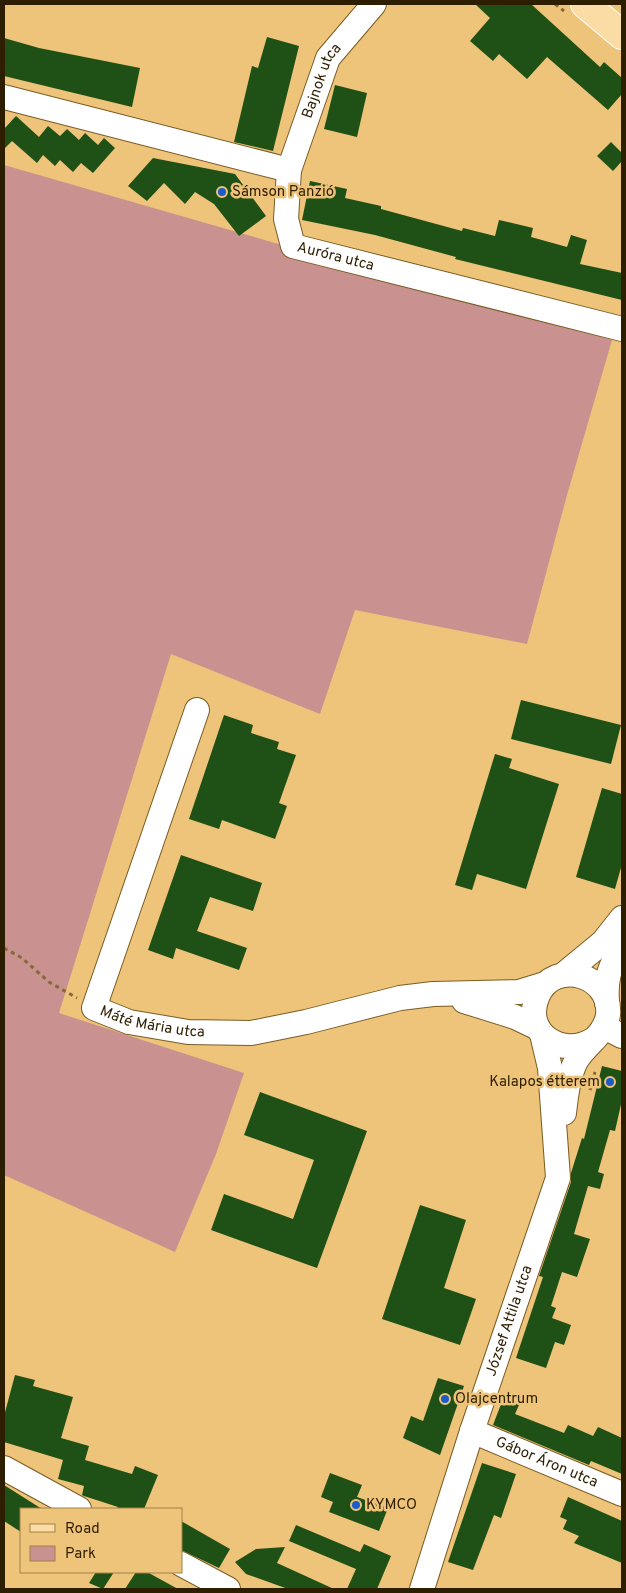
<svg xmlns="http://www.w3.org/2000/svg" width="626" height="1593" viewBox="0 0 626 1593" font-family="Overpass,sans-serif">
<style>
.green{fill:#c99190}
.building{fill:#1f5015}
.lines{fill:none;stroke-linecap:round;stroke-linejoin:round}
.minor-casing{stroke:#7a5c23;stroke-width:26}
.major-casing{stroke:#fff;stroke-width:30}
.path{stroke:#856937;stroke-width:3;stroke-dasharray:4 4;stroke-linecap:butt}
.minor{stroke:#fff;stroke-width:24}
.major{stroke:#fbdca4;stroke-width:28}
.poi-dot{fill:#1c5cc8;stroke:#eec37a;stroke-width:2}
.labels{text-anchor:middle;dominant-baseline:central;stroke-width:5;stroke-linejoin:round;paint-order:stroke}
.street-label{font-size:15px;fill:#2e1e00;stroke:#eec37a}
.poi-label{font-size:15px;fill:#2e1e00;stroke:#eec37a;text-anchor:start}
</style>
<rect width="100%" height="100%" fill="#eec37a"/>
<polygon class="green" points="4,165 612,340 567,495 527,644 355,610 320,714 171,654 59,1013 244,1073 216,1154 175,1252 4,1175"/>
<g class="building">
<polygon points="475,4 531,4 600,67 604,62 622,78 622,94 608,110 547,57 527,79 499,54 493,61 470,41 490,18"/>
<polygon points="267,37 299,46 273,151 234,142 252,66 258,68"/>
<polygon points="4,38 39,48 140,68 132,107 4,76"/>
<polygon points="335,85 367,93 357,137 324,129"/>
<polygon points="16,116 39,137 48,126 60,136 67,129 79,140 85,133 98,145 104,138 115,148 93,173 81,163 73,172 60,160 55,166 43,155 37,163 12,141 4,149 4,129"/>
<polygon points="611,142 622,153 622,161 613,171 597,156"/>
<polygon points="153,158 235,174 266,216 239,236 214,204 195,192 185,204 164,183 147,201 128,186"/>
<polygon points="310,181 347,189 345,198 381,206 381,209 462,231 463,228 495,236 499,220 533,228 531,237 567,247 571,235 587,240 580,264 622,273 622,300 455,259 456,257 375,235 302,220"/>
<polygon points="521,700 621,725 611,764 511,739"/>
<polygon points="224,715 253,725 251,733 279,742 277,749 296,755 279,803 287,806 275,839 222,820 219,829 189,819"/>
<polygon points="495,754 512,759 509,768 559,784 526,889 477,874 472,890 455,885"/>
<polygon points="602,788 622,794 622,864 615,889 576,877"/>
<polygon points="181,855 262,883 253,911 210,897 197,931 247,948 239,970 176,948 173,959 148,950"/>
<polygon points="602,1066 622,1071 622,1100 615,1131 610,1130 598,1172 604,1174 600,1189 588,1186 574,1234 590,1239 577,1277 562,1272 551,1306 556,1308 552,1318 571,1325 564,1345 555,1342 546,1368 516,1358 543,1277 539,1276 571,1182 571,1173 582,1138 584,1139"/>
<polygon points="260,1092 367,1131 317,1268 211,1230 224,1194 293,1219 314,1160 244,1135"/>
<polygon points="420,1205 466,1220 444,1288 476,1299 460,1345 382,1319"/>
<polygon points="15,1375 35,1380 33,1386 73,1397 61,1438 89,1446 85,1460 132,1474 135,1466 158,1475 144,1509 117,1509 118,1507 84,1496 82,1495 84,1486 58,1479 63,1460 4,1442 4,1416"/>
<polygon points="438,1378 464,1386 440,1455 403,1438 411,1416 423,1421"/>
<polygon points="503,1399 519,1405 515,1414 564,1433 568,1425 593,1436 598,1427 622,1438 622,1474 591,1461 589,1465 493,1425"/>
<polygon points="482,1463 516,1474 501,1518 494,1515 473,1570 448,1562"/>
<polygon points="330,1473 362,1485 357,1497 388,1508 379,1531 329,1512 333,1502 321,1497"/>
<polygon points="4,1485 42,1509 21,1509 21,1532 4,1521"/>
<polygon points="568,1497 622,1521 622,1563 574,1543 579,1536 563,1529 567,1520 560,1517"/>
<polygon points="181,1521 230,1549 219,1568 181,1550"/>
<polygon points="296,1525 360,1552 364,1544 391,1556 377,1589 347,1589 356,1569 289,1541"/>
<polygon points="285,1547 277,1563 334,1589 288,1589 246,1574 235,1562 256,1549"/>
<polygon points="96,1572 114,1572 103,1589 89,1583"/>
<polygon points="136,1572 147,1572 178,1589 125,1589"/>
</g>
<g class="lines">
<defs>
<g id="minor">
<path id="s1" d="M4 97 289 170 286 219 293 246 622 329"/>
<path id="s2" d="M289 170 328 58 374 4"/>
<path id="s3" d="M197 710 94 1008 129 1022 188 1032 251 1033 306 1022 400 998 433 994 519 992 545 984"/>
<polyline points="563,975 603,942 622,918"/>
<polyline points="464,1001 515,1017 538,1028"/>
<path d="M607 1003C605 974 611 968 622 943"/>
<polyline points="604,1027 622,1036"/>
<path d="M564 1113C566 1096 568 1077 576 1061 585 1045 605 1035 608 1015 612 975 555 958 538 995 521 1032 562 1060 594 1039"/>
<path id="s4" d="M472 1431 622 1494"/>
<polyline points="4,1468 79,1509"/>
<polyline points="181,1564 228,1589"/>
<path id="s5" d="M422 1589 472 1431 558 1178 550 1068 542 1034"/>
</g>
<polyline id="major" points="585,4 622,35"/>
</defs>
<use href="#minor" class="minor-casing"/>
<use href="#major" class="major-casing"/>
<g class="path">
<polyline points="555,4 564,11"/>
<polyline points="4,948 22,958 49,982 77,998"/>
<polyline points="590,1090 595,1072"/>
</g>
<use href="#minor" class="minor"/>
<use href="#major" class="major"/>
</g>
<g class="poi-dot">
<circle cx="222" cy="192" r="5"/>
<circle cx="610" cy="1082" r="5"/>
<circle cx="445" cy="1399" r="5"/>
<circle cx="356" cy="1505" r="5"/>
</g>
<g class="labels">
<g class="street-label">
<text stroke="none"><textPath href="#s2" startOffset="95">Bajnok utca</textPath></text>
<text stroke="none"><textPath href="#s1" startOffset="415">Auróra utca</textPath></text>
<text stroke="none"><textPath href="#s3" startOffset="376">Máté Mária utca</textPath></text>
<text stroke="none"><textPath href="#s5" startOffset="282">József Attila utca</textPath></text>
<text stroke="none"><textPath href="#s4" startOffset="81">Gábor Áron utca</textPath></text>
</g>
<g class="poi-label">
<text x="232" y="192">Sámson Panzió</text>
<text x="600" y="1082" text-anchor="end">Kalapos étterem</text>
<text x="455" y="1399">Olajcentrum</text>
<text x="366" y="1505">KYMCO</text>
</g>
</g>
<rect width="626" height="1593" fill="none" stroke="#2e1e00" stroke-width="10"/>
<rect x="20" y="1508" width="162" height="65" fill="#eec37a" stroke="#a18149"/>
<rect x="30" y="1524" width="25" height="8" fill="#fbdca4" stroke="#a18149"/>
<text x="65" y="1533" font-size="15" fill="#2e1e00">Road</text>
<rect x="30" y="1546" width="25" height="15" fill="#c99190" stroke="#a18149"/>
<text x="65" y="1558" font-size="15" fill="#2e1e00">Park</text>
</svg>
